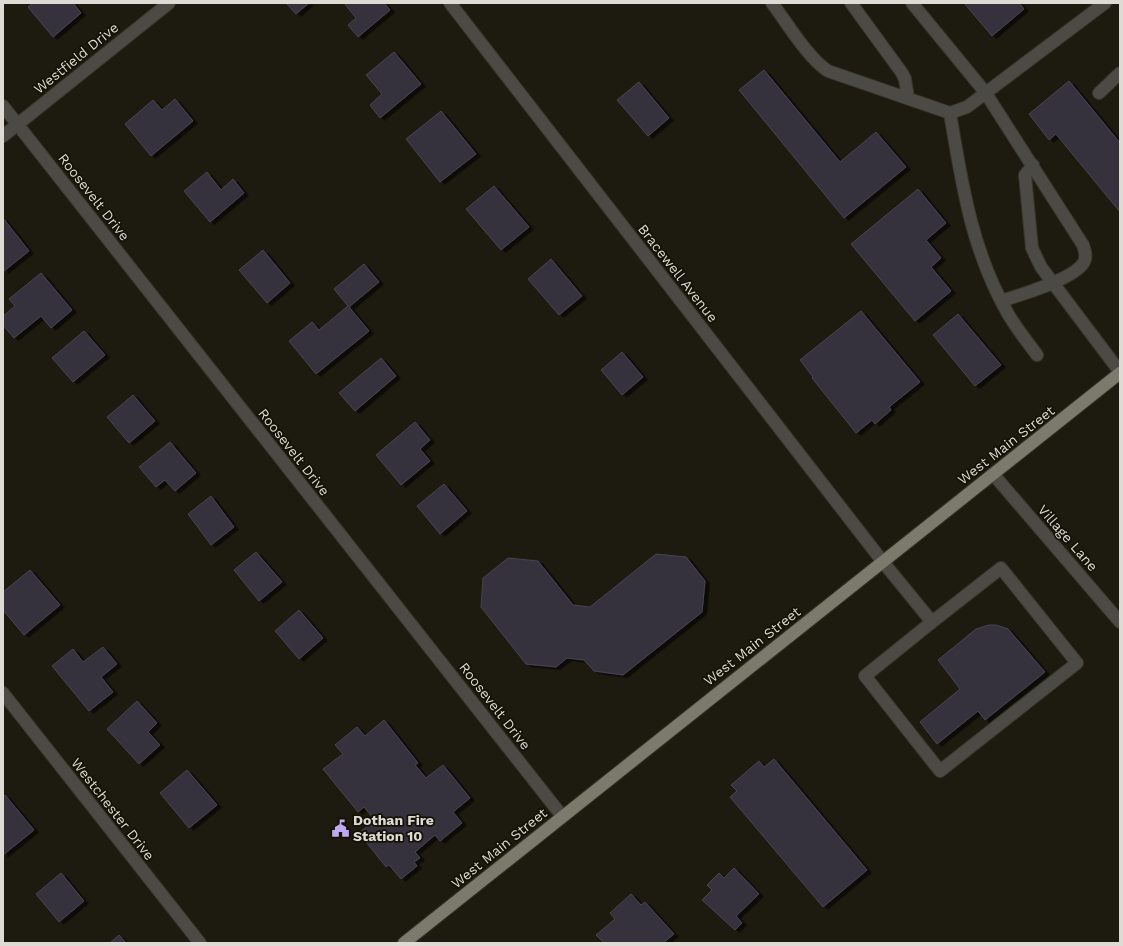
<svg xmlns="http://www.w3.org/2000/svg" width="1123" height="946" viewBox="0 0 1123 946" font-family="'Work Sans',sans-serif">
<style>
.building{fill:#35313e;stroke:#484452;filter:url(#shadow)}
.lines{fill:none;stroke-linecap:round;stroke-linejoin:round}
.minor-casing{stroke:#38362a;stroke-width:14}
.major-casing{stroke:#38362a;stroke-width:14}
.minor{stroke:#4b4a44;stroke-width:12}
.major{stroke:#7c7a6d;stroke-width:12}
.labels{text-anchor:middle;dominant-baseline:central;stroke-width:3.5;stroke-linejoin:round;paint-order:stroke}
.street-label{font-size:14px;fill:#dddbd3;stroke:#141206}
.poi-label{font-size:14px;font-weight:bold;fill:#dddbd3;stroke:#141206;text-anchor:start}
</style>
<defs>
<filter id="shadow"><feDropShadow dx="4.5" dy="2.5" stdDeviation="0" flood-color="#0009"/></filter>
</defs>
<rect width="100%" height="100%" fill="#1d1b0f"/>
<g class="building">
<polygon points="33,3 73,3 81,13 53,37 28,7"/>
<polygon points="286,3 309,3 296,14"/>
<polygon points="344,3 384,3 390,10 358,37 348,25 356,18"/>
<polygon points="964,3 1019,3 1024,9 992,36"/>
<polygon points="394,52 421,84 380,118 370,105 382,94 366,75"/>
<polygon points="764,70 840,162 876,132 906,167 844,218 739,90"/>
<polygon points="1069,81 1120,143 1120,212 1056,134 1049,140 1029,114"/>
<polygon points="639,82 669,118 648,136 617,100"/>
<polygon points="175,99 193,121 151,156 125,124 153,100 162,110"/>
<polygon points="441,111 476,154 440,182 406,139"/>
<polygon points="207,172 221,190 233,179 244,193 210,222 184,191"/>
<polygon points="494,186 529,227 501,250 466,209"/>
<polygon points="918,189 946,223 926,240 941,258 931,267 951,291 915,321 851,244"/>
<polygon points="3,218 29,251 4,271 3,269"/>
<polygon points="263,250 290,283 267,303 239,270"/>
<polygon points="551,259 582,296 559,315 528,279"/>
<polygon points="364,264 379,282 349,307 369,331 316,374 289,341 312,322 319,330 348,306 334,289"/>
<polygon points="41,273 72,310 51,328 41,316 14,338 3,325 3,316 15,306 9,299"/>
<polygon points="861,311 920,382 889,407 891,410 875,424 872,420 856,433 812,378 813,377 800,360"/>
<polygon points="958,314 1001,365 975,386 933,335"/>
<polygon points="84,331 105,355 73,382 52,358"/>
<polygon points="622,352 643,377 622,395 601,370"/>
<polygon points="381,358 396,376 355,411 339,393"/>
<polygon points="133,395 155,421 129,443 107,417"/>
<polygon points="415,422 430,440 420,449 430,461 401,485 376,455"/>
<polygon points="170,442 196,473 175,491 165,480 156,487 139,467"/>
<polygon points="444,484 467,511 440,534 417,506"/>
<polygon points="211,496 234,527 211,545 188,514"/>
<polygon points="256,552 282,582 259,601 234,570"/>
<polygon points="656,554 686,557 705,581 702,612 623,675 594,671 584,660 567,658 556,667 526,664 481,607 483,578 508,558 538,561 573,605 590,607"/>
<polygon points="30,570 60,605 24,635 3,610 3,592"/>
<polygon points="299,610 323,638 299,659 275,631"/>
<polygon points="989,625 996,625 1008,629 1045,672 985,720 978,711 937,744 920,722 960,689 938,660 976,629"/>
<polygon points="103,647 117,664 101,677 113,692 89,711 52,666 73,649 83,662"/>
<polygon points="137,701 157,723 148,732 160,745 139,764 107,729"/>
<polygon points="384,720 418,763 415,765 426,778 443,765 470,798 453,812 462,823 440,841 435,835 415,852 420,858 414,862 417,866 401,879 389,865 386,867 359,833 375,820 364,807 358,812 323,769 343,754 335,745 357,727 365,736"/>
<polygon points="774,759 867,870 823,907 730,797 737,791 731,785 759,761 764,767"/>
<polygon points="187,770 217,805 189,828 160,793"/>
<polygon points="5,795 34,830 3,855 3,797"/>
<polygon points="734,868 759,894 736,916 742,923 735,930 702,900 712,890 707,885 719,873 724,878"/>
<polygon points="61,873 84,901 59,922 36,894"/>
<polygon points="631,894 641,905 645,902 674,934 663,943 604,943 596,935 615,919 610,913"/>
<polygon points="119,935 126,943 110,943"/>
</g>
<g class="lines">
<defs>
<g id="minor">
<polyline points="450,3 883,562 932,622 865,676 940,771 1077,663 1001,568 932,622"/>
<path d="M772 3C787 23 808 58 828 71L950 113 967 107 1105 3"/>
<polyline points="851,3 902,73 905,79 908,98"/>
<path d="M912 3 985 92 1083 245C1085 251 1087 256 1084 262 1075 279 1020 295 1001 301"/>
<polyline points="1099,93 1120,73"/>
<polyline points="3,106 562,816"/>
<path d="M950 113C962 184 971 248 1007 312 1015 327 1027 341 1037 355"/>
<polyline points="3,136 169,3"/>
<polyline points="1033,165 1025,175 1032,248 1041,267 1120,372"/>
<polyline points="993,474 1120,622"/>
<polyline points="3,693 200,943"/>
</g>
<polyline id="major" points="404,943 1120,373"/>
</defs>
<use href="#minor" class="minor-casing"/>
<use href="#major" class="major-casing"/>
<use href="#minor" class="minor"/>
<use href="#major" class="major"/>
</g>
<defs>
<symbol id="civic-bare" viewBox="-9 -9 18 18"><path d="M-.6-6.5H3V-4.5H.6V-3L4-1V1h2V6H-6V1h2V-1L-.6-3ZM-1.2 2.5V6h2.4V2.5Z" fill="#c1a8f3" stroke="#141206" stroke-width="2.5" paint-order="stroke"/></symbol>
</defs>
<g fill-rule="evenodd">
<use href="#civic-bare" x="328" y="816" width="25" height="25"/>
</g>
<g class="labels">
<g class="street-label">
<text transform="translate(76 58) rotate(-39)">Westfield Drive</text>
<text transform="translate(94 197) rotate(52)">Roosevelt Drive</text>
<text transform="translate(678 273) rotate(52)">Bracewell Avenue</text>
<text transform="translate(1006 445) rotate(-38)">West Main Street</text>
<text transform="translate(294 452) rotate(52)">Roosevelt Drive</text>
<text transform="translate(1068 538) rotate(49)">Village Lane</text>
<text transform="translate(752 646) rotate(-38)">West Main Street</text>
<text transform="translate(495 706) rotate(52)">Roosevelt Drive</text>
<text transform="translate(113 809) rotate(52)">Westchester Drive</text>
<text transform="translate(499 848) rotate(-39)">West Main Street</text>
</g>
<g class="poi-label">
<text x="353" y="820">Dothan Fire<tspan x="353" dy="16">Station 10</tspan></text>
</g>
</g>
<rect width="1123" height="946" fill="none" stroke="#dddbd3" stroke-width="8"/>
</svg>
